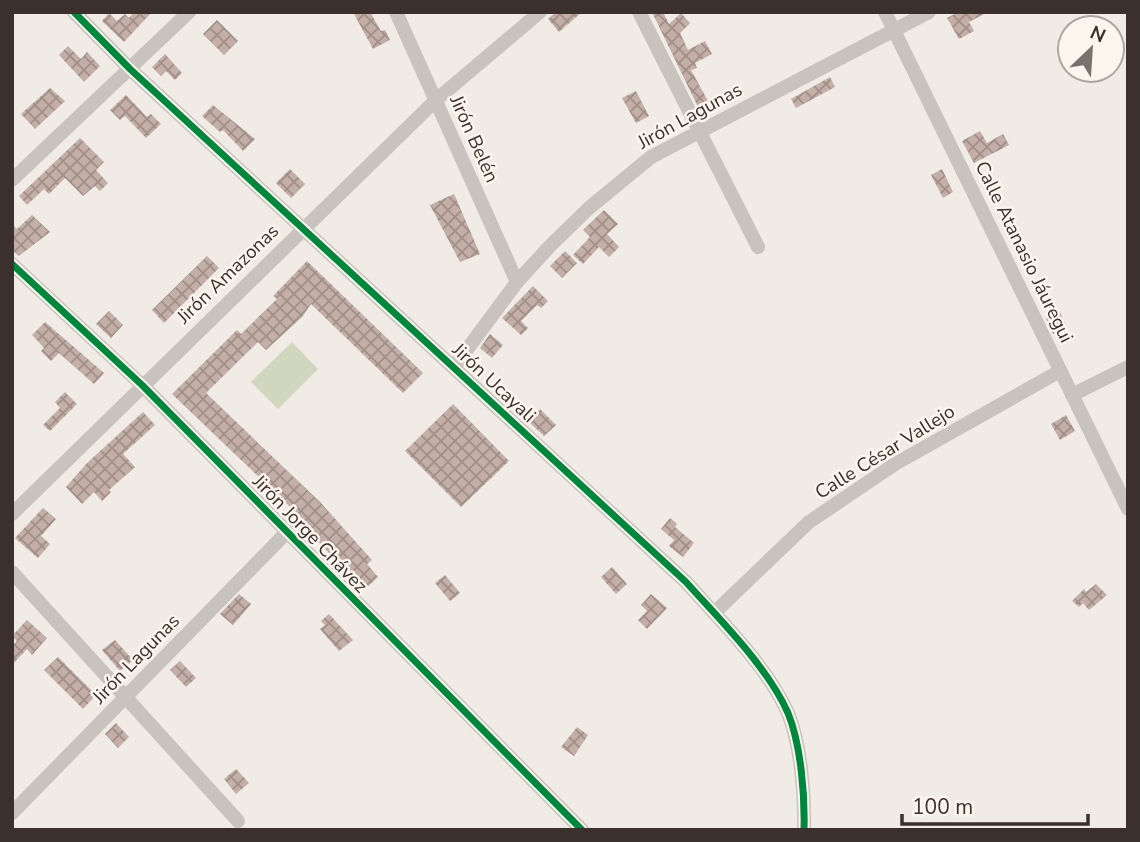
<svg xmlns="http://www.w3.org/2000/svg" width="1140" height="842" viewBox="0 0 1140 842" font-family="'Nunito Sans',sans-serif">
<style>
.pitch{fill:#d1d6bf}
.building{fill:url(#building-cross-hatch)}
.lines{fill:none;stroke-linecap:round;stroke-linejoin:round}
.minor{stroke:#c9c3be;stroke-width:14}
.cycleway-casing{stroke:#fbf5ee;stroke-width:11}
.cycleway{stroke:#00873e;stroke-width:7}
.labels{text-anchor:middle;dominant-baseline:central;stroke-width:5;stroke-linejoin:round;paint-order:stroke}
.street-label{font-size:19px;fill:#3b302b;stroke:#fbf5ee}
</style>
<defs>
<pattern id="building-cross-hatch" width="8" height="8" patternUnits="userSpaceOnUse" patternTransform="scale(1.75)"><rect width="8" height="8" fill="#c3afa7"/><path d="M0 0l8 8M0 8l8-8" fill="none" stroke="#a08f88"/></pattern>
</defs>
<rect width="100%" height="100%" fill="#f0ebe5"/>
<polygon class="pitch" points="292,342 318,369 278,409 251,382"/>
<g class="building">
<polygon points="134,12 152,12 124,42 102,21 109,13 117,21 125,14 129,18"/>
<polygon points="353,12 370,12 381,31 385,30 390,40 373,49"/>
<polygon points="556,12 582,12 559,32 548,19"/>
<polygon points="652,12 663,12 669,24 681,13 690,23 680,33 688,50 705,41 712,54 695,63 697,68 691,70 708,101 698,107"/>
<polygon points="958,12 988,12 969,22 974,31 959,39 947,18"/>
<polygon points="217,20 238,41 224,55 203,34"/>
<polygon points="68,46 81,59 87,52 100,66 84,82 59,55"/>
<polygon points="165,54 182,73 175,80 166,71 161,76 152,67"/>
<polygon points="830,77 835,87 796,108 791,99"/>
<polygon points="50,88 65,101 35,129 21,114"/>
<polygon points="636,91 649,116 636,123 622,98"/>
<polygon points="126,95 147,117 151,114 161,124 146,138 125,116 120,120 110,110"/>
<polygon points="213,105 255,139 243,151 223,130 220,132 202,116"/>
<polygon points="980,131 987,143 1003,134 1009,145 974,163 962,141"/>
<polygon points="80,138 104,162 96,170 108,183 100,191 95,186 83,196 65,178 49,194 44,189 27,205 19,196"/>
<polygon points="290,169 305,184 291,198 276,183"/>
<polygon points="942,169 953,192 943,198 931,175"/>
<polygon points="454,194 480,254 460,262 430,205"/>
<polygon points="604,210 618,224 607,234 619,247 609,257 599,247 583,264 573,255 590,237 583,230"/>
<polygon points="32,215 50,232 19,256 12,250 12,224 17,229"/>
<polygon points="565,251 577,263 562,278 550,266"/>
<polygon points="207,256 219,268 164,323 152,310"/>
<polygon points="307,261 423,373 403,393 311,304 302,317 266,350 258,342 206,393 320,502 372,560 367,564 378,577 364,590 304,526 307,523 172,394 237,330 241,334 277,299 273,296"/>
<polygon points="533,286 548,301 541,308 537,305 521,321 528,328 521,335 502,318"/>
<polygon points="109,311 123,325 111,338 96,324"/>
<polygon points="1060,312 1067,328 1053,334 1046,318"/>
<polygon points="45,322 104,373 94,384 59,353 51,361 41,351 44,348 32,335"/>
<polygon points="490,334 503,345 492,358 480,348"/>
<polygon points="65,392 77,404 50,431 43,425 60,408 55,402"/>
<polygon points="453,404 509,461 461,507 405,451"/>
<polygon points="540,409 556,425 544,436 528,421"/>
<polygon points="143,412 155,425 123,454 135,467 109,490 111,492 102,501 94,492 82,504 66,487 87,463"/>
<polygon points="1066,415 1075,431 1060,440 1051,424"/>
<polygon points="43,508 56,519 41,536 50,544 38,558 15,538"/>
<polygon points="670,518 677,524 675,527 694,543 683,557 669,546 674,540 661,529"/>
<polygon points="612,567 627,584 616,594 601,577"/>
<polygon points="445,575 460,593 450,601 435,583"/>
<polygon points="1096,584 1107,595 1089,610 1083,603 1079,607 1072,601 1084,589 1086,592"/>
<polygon points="239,594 251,604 233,625 220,614"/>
<polygon points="651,594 667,608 647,629 638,620 647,611 641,605"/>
<polygon points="329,614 353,640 339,651 320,629 325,625 321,621"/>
<polygon points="27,620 47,638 32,655 27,649 12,665 12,646 17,641 12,636"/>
<polygon points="115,640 133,660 120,671 102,650"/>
<polygon points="58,657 96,695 83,709 44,670"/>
<polygon points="180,661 196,678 186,687 170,670"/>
<polygon points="116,723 129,737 118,748 105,734"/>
<polygon points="577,727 588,735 574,756 561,747"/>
<polygon points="236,769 249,783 236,794 224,779"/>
</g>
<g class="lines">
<g class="minor">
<path d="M74 12 130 69 686 582C720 620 767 666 788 713 801 745 805 796 804 830"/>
<polyline points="396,12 517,282"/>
<polyline points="639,12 758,247"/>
<polyline points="885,12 1128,509"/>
<polyline points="12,180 189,12"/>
<polyline points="12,264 142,385 582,830"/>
<polyline points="454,367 517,282 550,246 589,208 651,157 929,12"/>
<polyline points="1072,395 1128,367"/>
<polyline points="12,514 436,100 540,12"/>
<polyline points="12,572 238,821"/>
<polyline points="714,613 809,522 895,464 1060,371"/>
<polyline points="12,813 287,532"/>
</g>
<defs>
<g id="cycleway">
<path d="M74 12 130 69 686 582C720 620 767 666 788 713 801 745 805 796 804 830"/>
<polyline points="12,264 142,385 582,830"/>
</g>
</defs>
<use href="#cycleway" class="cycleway-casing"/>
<use href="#cycleway" class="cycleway"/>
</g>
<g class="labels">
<g class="street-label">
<text transform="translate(690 116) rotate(-29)">Jirón Lagunas</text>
<text transform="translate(474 139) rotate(66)">Jirón Belén</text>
<text transform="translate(1024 252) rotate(64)">Calle Atanasio Jáuregui</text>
<text transform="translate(228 274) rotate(-44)">Jirón Amazonas</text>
<text transform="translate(494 383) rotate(43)">Jirón Ucayali</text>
<text transform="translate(885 452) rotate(-32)">Calle César Vallejo</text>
<text transform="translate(310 534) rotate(46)">Jirón Jorge Chávez</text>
<text transform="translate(136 659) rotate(-46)">Jirón Lagunas</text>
</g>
</g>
<rect width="1140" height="842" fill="none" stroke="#3b302b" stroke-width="28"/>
<g transform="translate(1091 49) rotate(25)"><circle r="33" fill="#fbf5ee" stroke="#aea6a0" stroke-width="2"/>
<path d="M0-5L12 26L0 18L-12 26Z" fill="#7a716c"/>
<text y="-10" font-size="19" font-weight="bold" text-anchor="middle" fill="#3b302b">N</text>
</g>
<path d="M902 814v10h186v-10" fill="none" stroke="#3b302b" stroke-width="3.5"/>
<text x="912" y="814" font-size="21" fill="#3b302b" stroke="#fbf5ee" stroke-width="5" paint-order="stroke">100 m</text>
</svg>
